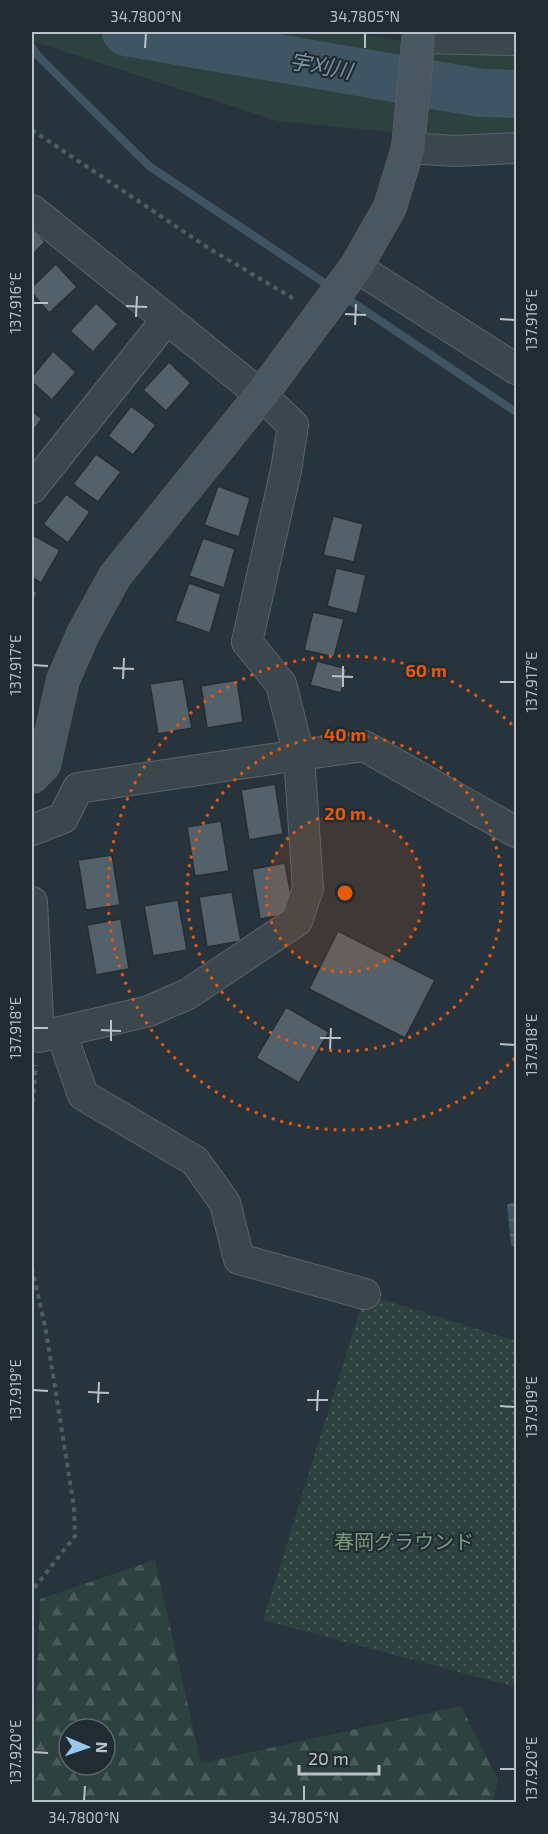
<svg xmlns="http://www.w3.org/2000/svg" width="548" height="1834" viewBox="0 0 548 1834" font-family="'Exo 2','Noto Sans JP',sans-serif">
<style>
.grass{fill:#2d423f}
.forest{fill:url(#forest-firs);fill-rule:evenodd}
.park{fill:url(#park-dots)}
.water{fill:url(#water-waves)}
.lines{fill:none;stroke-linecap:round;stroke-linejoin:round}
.stream{stroke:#405564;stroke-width:8}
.river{stroke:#405564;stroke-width:48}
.building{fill:#54616a;stroke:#232d34;stroke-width:1.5}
.street-casing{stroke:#5a646b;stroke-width:32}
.secondary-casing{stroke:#5a646b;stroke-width:34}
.path{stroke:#4c5f5d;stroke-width:4;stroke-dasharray:4.5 4.5;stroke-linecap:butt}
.street{stroke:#3c464d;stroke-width:30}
.secondary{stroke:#4a5660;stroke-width:33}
.ticks{fill:none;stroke:#b8c1c8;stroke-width:2}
.ring{fill:none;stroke:#e8590c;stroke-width:3;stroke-dasharray:3 6}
.labels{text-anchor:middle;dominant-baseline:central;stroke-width:4.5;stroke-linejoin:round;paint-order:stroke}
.park-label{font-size:20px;fill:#799b7b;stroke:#212b32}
.water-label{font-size:21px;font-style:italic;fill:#7c96a8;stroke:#212b32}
.centre{fill:#e8590c;stroke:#212b32;stroke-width:3}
.ring-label{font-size:18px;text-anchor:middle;font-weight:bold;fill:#e8590c;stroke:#212b32;stroke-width:4.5;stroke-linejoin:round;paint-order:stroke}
.neatline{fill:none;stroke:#b8c1c8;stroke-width:2}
.ticks-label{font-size:15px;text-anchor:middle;fill:#b8c1c8}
</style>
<defs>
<pattern id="forest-firs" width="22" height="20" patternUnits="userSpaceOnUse" patternTransform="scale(1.5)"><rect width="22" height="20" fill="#2d423f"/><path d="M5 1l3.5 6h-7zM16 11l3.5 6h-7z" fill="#495c59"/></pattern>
<pattern id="park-dots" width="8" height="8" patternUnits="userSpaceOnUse" patternTransform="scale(1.5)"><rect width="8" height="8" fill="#2d423f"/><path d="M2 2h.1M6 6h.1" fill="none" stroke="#495c59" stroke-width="1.8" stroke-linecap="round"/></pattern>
<pattern id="water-waves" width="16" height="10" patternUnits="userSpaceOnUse" patternTransform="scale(1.5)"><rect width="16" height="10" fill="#405564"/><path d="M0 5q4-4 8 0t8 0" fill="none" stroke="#5a6c79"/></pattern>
</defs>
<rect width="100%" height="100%" fill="#28343d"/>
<polygon class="grass" points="32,32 350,32 426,45 516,43 516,144 278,121 32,41"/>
<path class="forest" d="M155 1560 201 1763 461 1706 498 1780 493 1802H32L40 1599ZM69 1729H105V1765H69Z"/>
<polygon class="park" points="365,1294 516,1341 516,1687 263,1620"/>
<polygon class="water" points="516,1201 516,1248 511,1245 507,1205"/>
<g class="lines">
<g class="stream">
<polyline points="32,47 38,56 149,166 332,288"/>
<polyline points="342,295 516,412"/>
</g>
<polyline class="river" points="126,32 481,93 516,94"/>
</g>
<g class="building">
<polygon points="32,228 45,242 32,255"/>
<polygon points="56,264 77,287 49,313 32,293 32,287"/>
<polygon points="96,303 118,324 93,352 70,331"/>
<polygon points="53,351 76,372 52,400 32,382 32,377"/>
<polygon points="169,362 191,383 166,411 143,390"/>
<polygon points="131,406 156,425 133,455 108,436"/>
<polygon points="32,411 42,419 32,432"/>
<polygon points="96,454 121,472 98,502 73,484"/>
<polygon points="218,486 250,498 239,537 204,525"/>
<polygon points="66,494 90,512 68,543 43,524"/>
<polygon points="333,516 363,524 354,562 323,555"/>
<polygon points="33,535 60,550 41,583 32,577 32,538"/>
<polygon points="203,538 235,549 224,588 189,576"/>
<polygon points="336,568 366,575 357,614 327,606"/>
<polygon points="189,583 221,594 210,633 175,621"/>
<polygon points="32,590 37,592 32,606"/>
<polygon points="313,612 344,619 334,657 304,650"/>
<polygon points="317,661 347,669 341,693 310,685"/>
<polygon points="183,679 192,728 158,734 150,684"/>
<polygon points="237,680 243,722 207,728 201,686"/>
<polygon points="275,784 283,834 249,840 241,790"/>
<polygon points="221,821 229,871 195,876 187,827"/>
<polygon points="112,855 120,905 86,910 78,860"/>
<polygon points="285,863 294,913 260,919 252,869"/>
<polygon points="232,892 241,941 207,947 199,897"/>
<polygon points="178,900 187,950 153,956 144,906"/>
<polygon points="121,919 129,969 96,975 87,925"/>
<polygon points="338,931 435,980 405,1038 309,989"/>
<polygon points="286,1007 329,1032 299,1083 256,1058"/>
</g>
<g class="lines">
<defs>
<g id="street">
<polyline points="419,38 516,40"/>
<polyline points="408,148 455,151 516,148"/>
<polyline points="32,210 261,395 293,425 286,470 247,642 281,684 299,755 364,746 516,832"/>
<polyline points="356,267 516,369"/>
<polyline points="32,488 167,319"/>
<polyline points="32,830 63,818 78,788 299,755 308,888 297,921 188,994 149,1011 39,1037 32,902"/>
<polyline points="61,1032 83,1095 195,1161 225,1203 239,1259 365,1294"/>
</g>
<polyline id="secondary" points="32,777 44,765 63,680 83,634 115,576 261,395 356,267 390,207 408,148 419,32"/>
</defs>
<use href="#street" class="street-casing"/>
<use href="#secondary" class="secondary-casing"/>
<g class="path">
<polyline points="32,130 210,249 296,300"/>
<polyline points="32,1111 36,1065"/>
<polyline points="32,1268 46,1331 74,1507 75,1536 32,1591"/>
</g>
<use href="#street" class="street"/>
<use href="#secondary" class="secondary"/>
</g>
<path class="ticks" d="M145 48 146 33M365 48V33M33 303H48M126 306 147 307M345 314 366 315M136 317 137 296M500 319 515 320M355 325 356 304M33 665 48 666M113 668 134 669M332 676 353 677M123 679 124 658M500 682H515M343 687V666M33 1028H48M101 1030 121 1031M320 1038H341M111 1041V1020M500 1044 515 1045M330 1049 331 1028M33 1390 48 1391M88 1392 109 1393M307 1400H328M98 1403 99 1382M500 1406 515 1407M317 1411 318 1390M33 1752 48 1753M500 1769H515M84 1801 85 1786M304 1801V1786"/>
<circle cx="345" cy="893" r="79" fill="#e8590c" fill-opacity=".12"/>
<g class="ring">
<circle cx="345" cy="893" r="79"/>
<circle cx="345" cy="893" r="158"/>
<path d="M515 1058A237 237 0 1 1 515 728"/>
</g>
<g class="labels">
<g class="park-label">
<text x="404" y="1541">春岡グラウンド</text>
</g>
<g class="water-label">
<text transform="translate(321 65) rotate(10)">宇刈川</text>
</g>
</g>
<circle cx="345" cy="893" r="9" class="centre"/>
<g class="ring-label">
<text x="426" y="677">60 m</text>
<text x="345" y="741">40 m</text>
<text x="345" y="820">20 m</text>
</g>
<rect width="548" height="1834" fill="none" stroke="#212b32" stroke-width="66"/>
<g transform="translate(87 1747) rotate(92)"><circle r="28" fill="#212b32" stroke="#5d676e" stroke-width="1.5"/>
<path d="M0-4.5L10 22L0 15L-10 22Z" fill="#99c7ec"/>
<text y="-9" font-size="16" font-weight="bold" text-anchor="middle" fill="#b8c1c8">N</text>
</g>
<path d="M299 1765v9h80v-9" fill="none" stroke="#b8c1c8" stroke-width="3"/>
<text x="308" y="1765" font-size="18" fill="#b8c1c8" stroke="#212b32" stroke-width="4.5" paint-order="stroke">20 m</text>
<rect x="33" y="33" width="482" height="1768" class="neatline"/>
<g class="ticks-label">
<text x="146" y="22">34.7800°N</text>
<text x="365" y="22">34.7805°N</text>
<text transform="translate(16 303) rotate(-90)" y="5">137.916°E</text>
<text transform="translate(532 320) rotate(-90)" y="5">137.916°E</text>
<text transform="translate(16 665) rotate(-90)" y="5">137.917°E</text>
<text transform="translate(532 682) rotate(-90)" y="5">137.917°E</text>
<text transform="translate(16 1028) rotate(-90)" y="5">137.918°E</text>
<text transform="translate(532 1045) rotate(-90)" y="5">137.918°E</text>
<text transform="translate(16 1390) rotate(-90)" y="5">137.919°E</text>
<text transform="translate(532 1407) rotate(-90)" y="5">137.919°E</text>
<text transform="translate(16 1752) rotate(-90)" y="5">137.920°E</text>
<text transform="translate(532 1769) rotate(-90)" y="5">137.920°E</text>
<text x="84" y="1823">34.7800°N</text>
<text x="304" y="1823">34.7805°N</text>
</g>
</svg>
